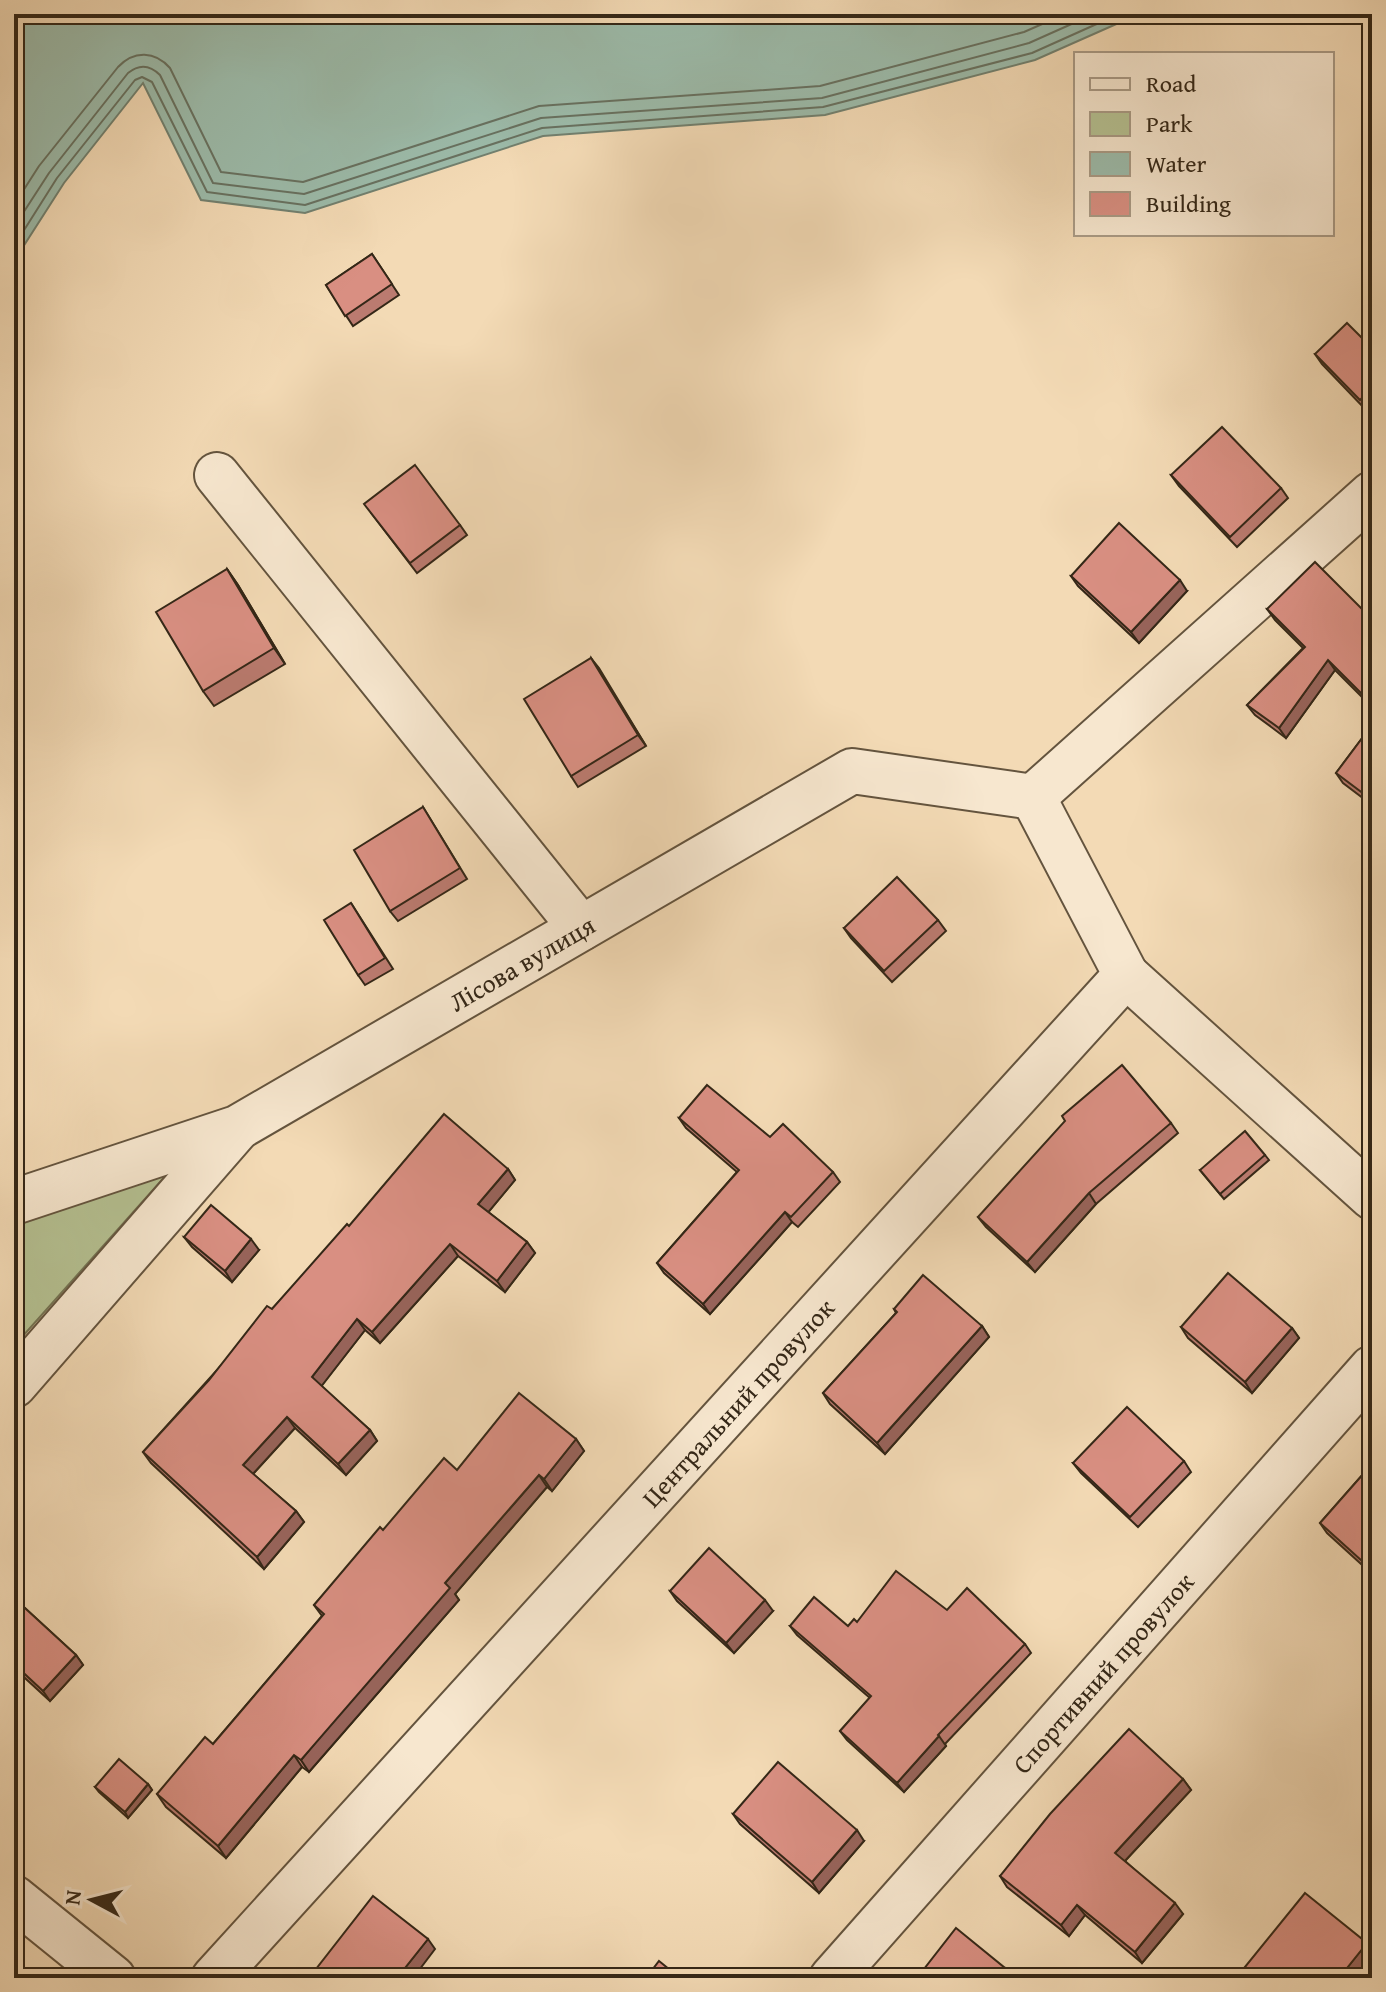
<svg xmlns="http://www.w3.org/2000/svg" width="1386" height="1992" viewBox="0 0 1386 1992" font-family="'Gentium Book Plus',serif">
<style>
.green{fill:#b5c192;stroke:#747454;stroke-width:2}
.water{fill:#9cbbaa;stroke:#72806f;stroke-width:2}
.lines{fill:none;stroke-linecap:round;stroke-linejoin:round}
.shore{stroke:#687160;stroke-width:2}
.minor-casing{stroke:#64543e;stroke-width:48}
.minor{stroke:#f7e7cf;stroke-width:44}
.wall{fill:#bb7b70;stroke:#342717;stroke-width:2}
.shaded-wall{fill:#98645b;stroke:#342717;stroke-width:2}
.building{fill:#d98f82;stroke:#342717;stroke-width:2}
.labels{text-anchor:middle;dominant-baseline:central;stroke-width:6;stroke-linejoin:round;paint-order:stroke}
.street-label{font-size:26px;fill:#342717;stroke:#f7e7cf}
</style>
<rect width="100%" height="100%" fill="#f3dab5"/>
<filter id="stains"><feTurbulence type="fractalNoise" baseFrequency=".0025" numOctaves="4"/><feColorMatrix values="0 0 0 0 .2 0 0 0 0 .09 0 0 0 0 .02 0 0 0 .5 -.17"/></filter>
<radialGradient id="worn" r=".72"><stop offset=".6" stop-color="#630" stop-opacity="0"/><stop offset="1" stop-color="#630" stop-opacity=".3"/></radialGradient>
<polygon class="green" points="169,1172 14,1346 14,1225"/>
<polygon class="water" points="14,14 1139,14 1035,60 825,115 543,136 305,213 201,200 143,83 64,183 14,261"/>
<g class="lines">
<g class="shore">
<path d="M14 205 39 166 118 67C134 50 155 51 170 68L221 172 303 182 539 106 820 86 1024 32 1065 14"/>
<path d="M14 227 49 173 128 73C139 64 150 65 160 75L213 183 304 194 541 118 822 98 1029 43 1094 14"/>
<polyline points="14,246 57,178 135,80 142,77 152,82 207,192 305,205 542,128 823,107 1032,53 1119,14"/>
</g>
<defs>
<g id="minor">
<polyline points="217,475 581,928"/>
<polyline points="1033,797 1372,494"/>
<polyline points="1126,975 1372,1197"/>
<path id="s1" d="M14 1202 237 1128 852 771 1033 797"/>
<polyline points="14,1385 236,1130"/>
<polyline points="14,1898 113,1978"/>
<path id="s2" d="M214 1978 1126 975 1033 797"/>
<path id="s3" d="M832 1978 1372 1368"/>
</g>
</defs>
<use href="#minor" class="minor-casing"/>
<use href="#minor" class="minor"/>
</g>
<g class="wall">
<polygon points="372,254 399,295 353,326 326,285"/>
<polygon points="1372,348 1372,406 1367,411 1322,364 1315,354"/>
<polygon points="1171,475 1281,488 1288,498 1237,547 1179,486"/>
<polygon points="372,514 460,525 467,535 417,573"/>
<polygon points="227,569 238,585 285,664 214,706 203,691"/>
<polygon points="1071,576 1187,591 1139,643 1078,586"/>
<polygon points="1267,609 1369,616 1372,621 1372,707 1335,670 1286,738 1255,715 1247,705 1303,648 1275,620"/>
<polygon points="591,658 646,746 578,787 571,776"/>
<polygon points="1372,725 1372,805 1343,783 1336,773"/>
<polygon points="423,807 467,879 398,921 390,911"/>
<polygon points="351,903 393,969 365,985 358,975"/>
<polygon points="938,920 946,931 892,982 851,938 844,928"/>
<polygon points="679,1118 770,1137 833,1172 840,1182 798,1227 792,1222 710,1314 664,1273 657,1263 737,1172 686,1128"/>
<polygon points="1171,1123 1178,1133 1096,1204 1035,1272 986,1227 978,1217"/>
<polygon points="1265,1155 1269,1160 1224,1199 1200,1170"/>
<polygon points="508,1169 515,1180 488,1212 527,1242 535,1253 505,1292 458,1256 380,1343 365,1330 321,1386 370,1430 377,1441 346,1475 295,1428 253,1474 296,1511 304,1522 264,1569 151,1463 143,1452 272,1309 349,1226"/>
<polygon points="184,1237 259,1250 232,1282 192,1247"/>
<polygon points="894,1309 982,1326 989,1337 885,1454 830,1404 823,1393 896,1313"/>
<polygon points="1181,1327 1292,1328 1299,1338 1252,1393 1188,1338"/>
<polygon points="576,1439 584,1451 552,1491 547,1487 455,1594 459,1600 309,1772 302,1767 226,1858 166,1807 157,1794 213,1744 322,1616 314,1605 383,1530 457,1470"/>
<polygon points="1184,1461 1191,1472 1138,1527 1081,1473 1073,1463"/>
<polygon points="1372,1464 1372,1574 1327,1533 1320,1523"/>
<polygon points="670,1591 773,1611 734,1653 677,1601"/>
<polygon points="14,1598 76,1655 83,1665 50,1701 14,1668"/>
<polygon points="947,1610 1025,1644 1031,1653 945,1744 946,1746 904,1792 847,1740 840,1731 870,1698 797,1635 790,1626 848,1626 857,1622"/>
<polygon points="1183,1779 1191,1790 1125,1861 1183,1914 1142,1963 1085,1915 1069,1936 1007,1887 1000,1876"/>
<polygon points="148,1784 152,1790 128,1818 99,1792 95,1787"/>
<polygon points="733,1814 864,1841 819,1893 740,1824"/>
</g>
<g class="shaded-wall">
<polygon points="227,569 238,585 285,664 274,648"/>
<polygon points="1180,580 1187,591 1139,643 1131,632"/>
<polygon points="591,658 599,668 646,746 638,735"/>
<polygon points="1328,660 1335,670 1286,738 1279,728"/>
<polygon points="508,1169 515,1180 486,1215 478,1204"/>
<polygon points="1089,1193 1096,1204 1035,1272 1027,1262"/>
<polygon points="785,1212 792,1222 710,1314 703,1304"/>
<polygon points="251,1239 259,1250 232,1282 225,1271"/>
<polygon points="527,1242 535,1253 505,1292 497,1281"/>
<polygon points="450,1244 458,1256 380,1343 372,1332"/>
<polygon points="357,1319 365,1330 320,1388 312,1377"/>
<polygon points="982,1326 989,1337 885,1454 877,1443"/>
<polygon points="1292,1328 1299,1338 1252,1393 1245,1382"/>
<polygon points="287,1417 295,1428 251,1476 243,1465"/>
<polygon points="370,1430 377,1441 346,1475 338,1464"/>
<polygon points="576,1439 584,1451 552,1491 544,1479"/>
<polygon points="539,1475 547,1487 455,1594 459,1600 309,1772 301,1760 445,1583"/>
<polygon points="296,1511 304,1522 264,1569 257,1557"/>
<polygon points="765,1600 773,1611 734,1653 726,1643"/>
<polygon points="76,1655 83,1665 50,1701 43,1691"/>
<polygon points="939,1736 946,1746 904,1792 897,1783"/>
<polygon points="294,1755 302,1767 226,1858 218,1846"/>
<polygon points="1183,1779 1191,1790 1123,1863 1115,1853"/>
<polygon points="148,1784 152,1790 128,1818 125,1812"/>
<polygon points="857,1830 864,1841 819,1893 812,1882"/>
<polygon points="1175,1903 1183,1914 1142,1963 1135,1952"/>
<polygon points="1077,1905 1085,1915 1069,1936 1061,1925"/>
<polygon points="428,1939 435,1949 413,1978 397,1978"/>
<polygon points="1367,1943 1372,1950 1372,1958 1356,1978 1339,1978"/>
<polygon points="1005,1968 1013,1978 997,1978"/>
</g>
<g class="building">
<polygon points="372,254 392,284 345,316 326,285"/>
<polygon points="1347,323 1372,348 1372,388 1360,400 1315,354"/>
<polygon points="1222,427 1281,488 1230,537 1171,475"/>
<polygon points="415,465 460,525 410,563 364,504"/>
<polygon points="1119,523 1180,580 1131,632 1071,576"/>
<polygon points="1315,562 1369,616 1367,618 1372,623 1372,704 1328,660 1279,728 1247,705 1305,647 1267,609"/>
<polygon points="227,569 274,648 203,691 156,612"/>
<polygon points="591,658 638,735 571,776 524,699"/>
<polygon points="1372,725 1372,800 1336,773"/>
<polygon points="423,807 460,868 390,911 354,850"/>
<polygon points="897,877 938,920 884,971 844,928"/>
<polygon points="351,903 385,958 358,975 324,920"/>
<polygon points="1122,1065 1171,1123 1089,1193 1027,1262 978,1217 1065,1121 1062,1116"/>
<polygon points="707,1085 770,1137 783,1124 833,1172 791,1217 785,1212 703,1304 657,1263 739,1170 679,1118"/>
<polygon points="444,1114 508,1169 478,1204 527,1242 497,1281 450,1244 372,1332 357,1319 312,1377 370,1430 338,1464 287,1417 243,1465 296,1511 257,1557 143,1452 209,1380 267,1306 272,1309 347,1224 349,1226"/>
<polygon points="1245,1131 1265,1155 1220,1194 1200,1170"/>
<polygon points="211,1205 251,1239 225,1271 184,1237"/>
<polygon points="1228,1273 1292,1328 1245,1382 1181,1327"/>
<polygon points="923,1275 982,1326 877,1443 823,1393 897,1312 894,1309"/>
<polygon points="519,1393 576,1439 544,1479 539,1475 445,1583 450,1588 301,1760 294,1755 218,1846 157,1794 205,1737 213,1744 324,1614 314,1605 380,1527 383,1530 444,1458 457,1470"/>
<polygon points="1127,1407 1184,1461 1130,1517 1073,1463"/>
<polygon points="1372,1464 1372,1570 1320,1523"/>
<polygon points="709,1548 765,1600 726,1643 670,1591"/>
<polygon points="896,1571 947,1610 967,1588 1025,1644 938,1735 939,1736 897,1783 840,1731 871,1696 790,1626 814,1597 848,1626 854,1619 857,1622"/>
<polygon points="14,1598 76,1655 43,1691 14,1664"/>
<polygon points="1129,1729 1183,1779 1115,1853 1175,1903 1135,1952 1077,1905 1061,1925 1000,1876 1050,1814"/>
<polygon points="119,1759 148,1784 125,1812 95,1787"/>
<polygon points="778,1762 857,1830 812,1882 733,1814"/>
<polygon points="1305,1893 1367,1943 1339,1978 1236,1978"/>
<polygon points="373,1896 428,1939 397,1978 309,1978"/>
<polygon points="956,1928 1005,1968 997,1978 917,1978"/>
<polygon points="659,1961 680,1978 646,1978"/>
</g>
<g class="labels">
<g class="street-label">
<text stroke="none"><textPath href="#s1" startOffset="564">Лісова вулиця</textPath></text>
<text stroke="none"><textPath href="#s2" startOffset="778">Центральний провулок</textPath></text>
<text stroke="none"><textPath href="#s3" startOffset="408">Спортивний провулок</textPath></text>
</g>
</g>
<rect width="1386" height="1992" fill="none" stroke="#f3dab5" stroke-width="48"/>
<rect x="16" y="16" width="1354" height="1960" fill="none" stroke="#342717" stroke-width="4"/>
<rect x="24" y="24" width="1338" height="1944" fill="none" stroke="#342717" stroke-width="2"/>
<rect x="1074" y="52" width="260" height="184" fill="#f7e7cf" stroke="#a99a85" stroke-width="2"/>
<rect x="1090" y="78" width="40" height="12" fill="#f7e7cf" stroke="#a99a85" stroke-width="2"/>
<text x="1146" y="92" font-size="24" fill="#342717">Road</text>
<rect x="1090" y="112" width="40" height="24" fill="#b5c192" stroke="#a99a85" stroke-width="2"/>
<text x="1146" y="132" font-size="24" fill="#342717">Park</text>
<rect x="1090" y="152" width="40" height="24" fill="#9cbbaa" stroke="#a99a85" stroke-width="2"/>
<text x="1146" y="172" font-size="24" fill="#342717">Water</text>
<rect x="1090" y="192" width="40" height="24" fill="#d98f82" stroke="#a99a85" stroke-width="2"/>
<text x="1146" y="212" font-size="24" fill="#342717">Building</text>
<g transform="translate(92 1900) rotate(277)" stroke="#f7e7cf" stroke-width="6" paint-order="stroke">
<path d="M0-6L14 30L0 20L-14 30Z" fill="#342717"/>
<text y="-12" font-size="22" font-weight="bold" text-anchor="middle" fill="#342717">N</text>
</g>
<rect width="100%" height="100%" filter="url(#stains)"/>
<rect width="100%" height="100%" fill="url(#worn)"/>
</svg>
